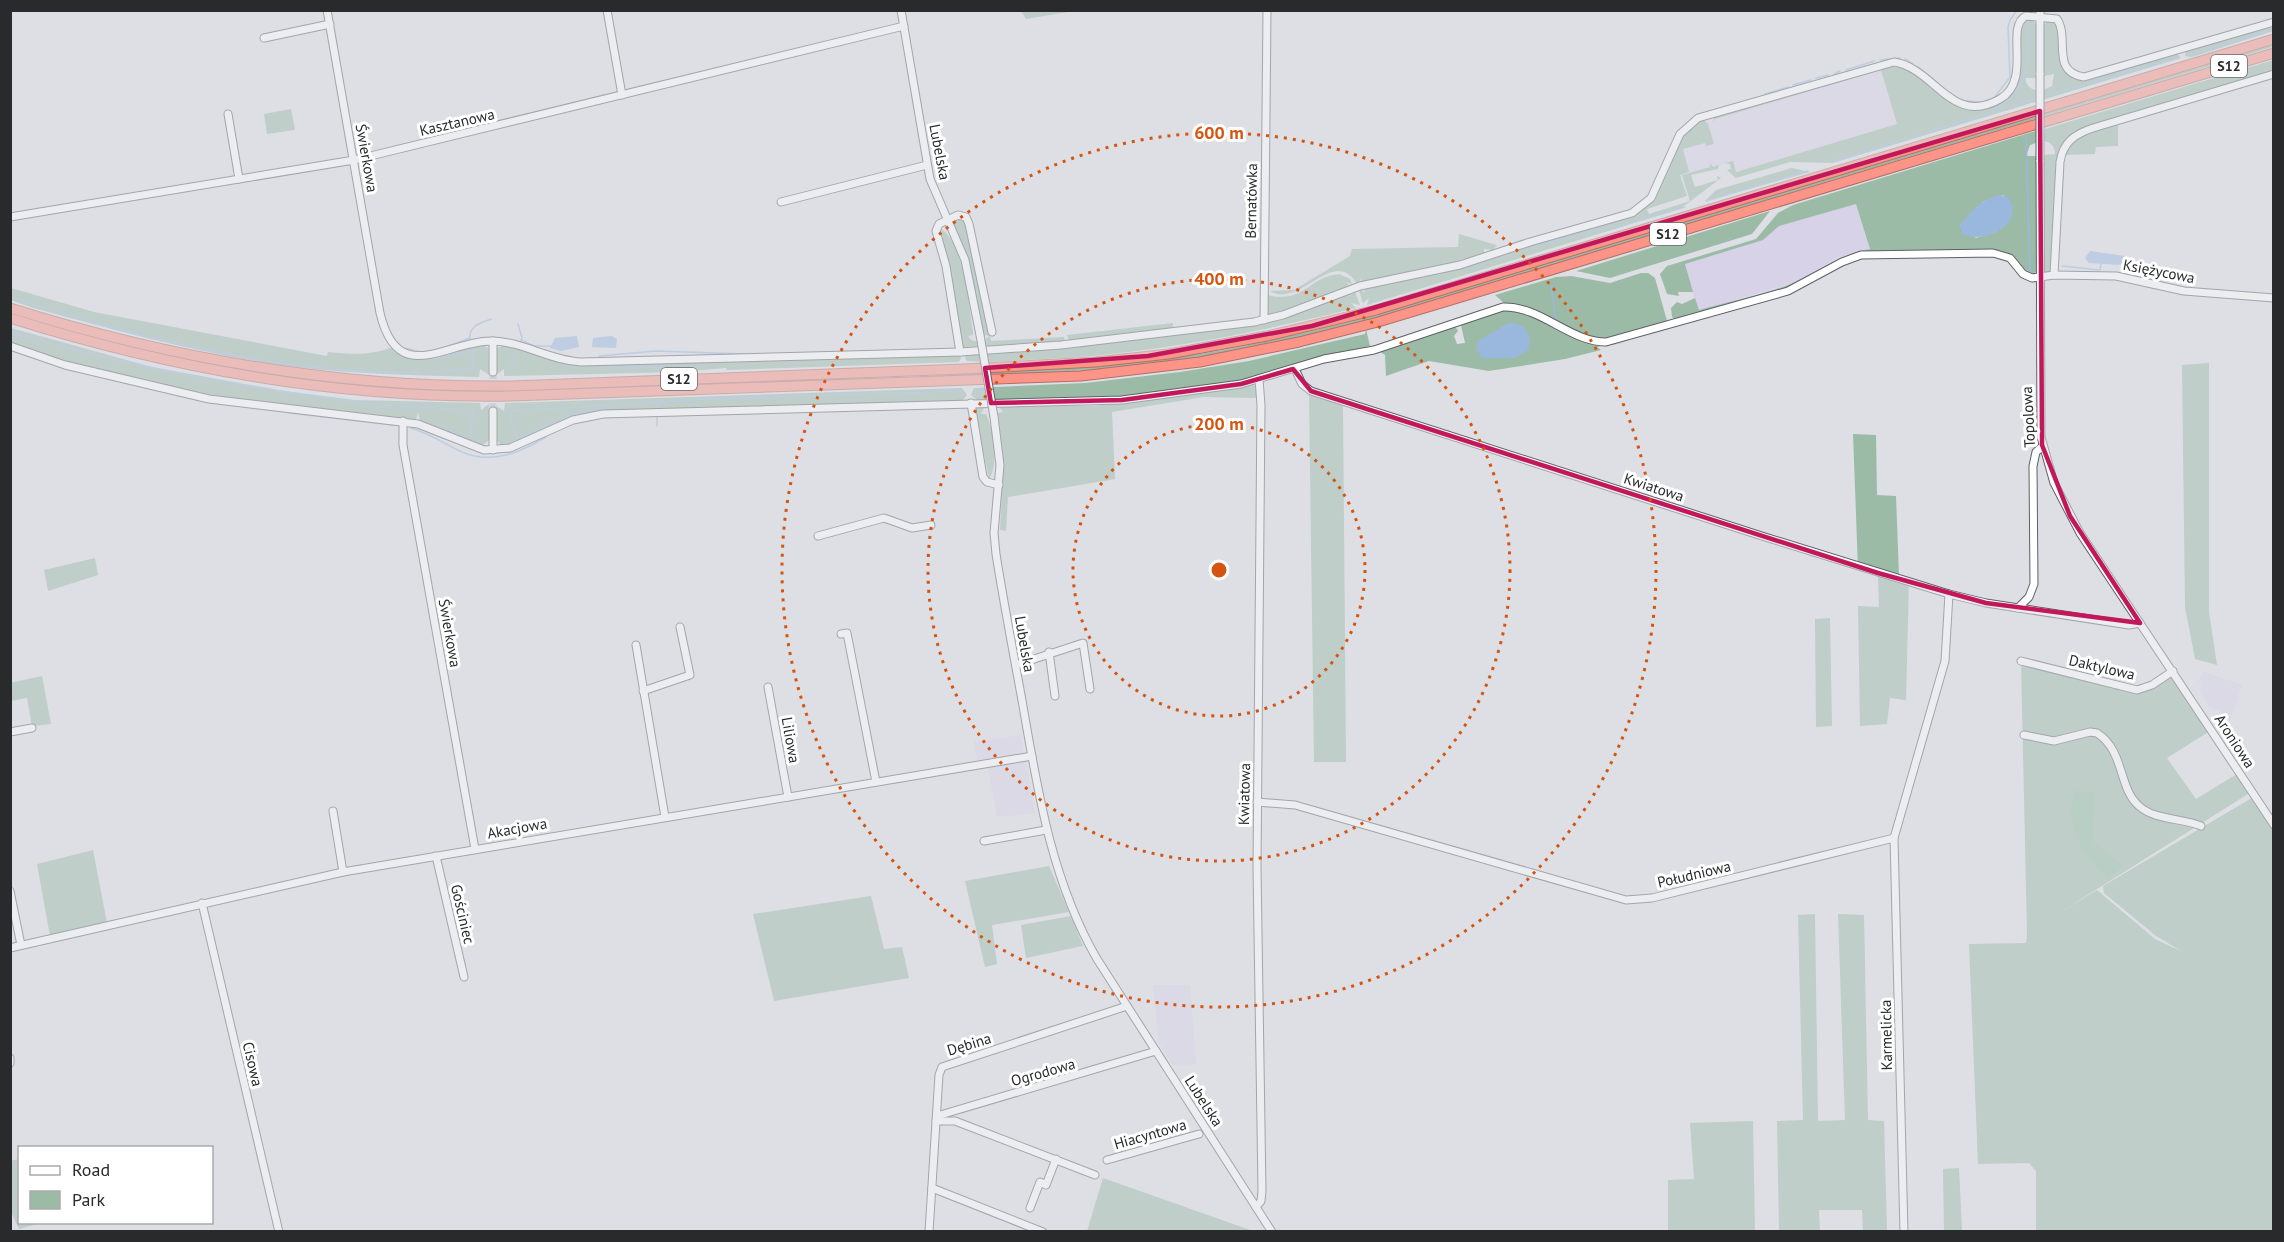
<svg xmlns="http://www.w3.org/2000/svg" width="2284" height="1242" viewBox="0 0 2284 1242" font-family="'PT Sans',sans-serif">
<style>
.commercial{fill:#d7d2e7}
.green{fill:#9bbba6;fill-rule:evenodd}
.forest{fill:#8ebc9f}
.water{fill:#9ab8de}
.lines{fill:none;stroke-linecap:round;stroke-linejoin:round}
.stream{stroke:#9ab8de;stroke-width:1.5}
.minor-tunnel{stroke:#b9bbbf;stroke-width:7;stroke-dasharray:7 3.5;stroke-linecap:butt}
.minor-casing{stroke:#5e6065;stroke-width:9}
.highway-casing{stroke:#b26f68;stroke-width:11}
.minor{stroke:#fff;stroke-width:7}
.highway{stroke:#fc9488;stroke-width:9}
.minor-bridge-casing{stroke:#5e6065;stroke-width:9;stroke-linecap:butt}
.minor-bridge{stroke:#fff;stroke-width:7}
.marked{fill:none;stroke:#c2185b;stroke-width:4.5;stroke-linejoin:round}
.ring{fill:none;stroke:#d5540f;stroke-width:3;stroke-dasharray:3 6}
.labels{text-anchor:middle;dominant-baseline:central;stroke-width:6;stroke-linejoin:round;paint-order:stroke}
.shield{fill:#fff;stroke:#696a6b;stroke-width:1.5}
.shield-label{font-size:14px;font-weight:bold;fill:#292a2c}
.street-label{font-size:15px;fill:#292a2c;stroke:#fff}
.centre{fill:#d5540f;stroke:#fff;stroke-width:3}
.ring-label{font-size:18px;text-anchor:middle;font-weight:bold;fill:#d5540f;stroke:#fff;stroke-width:6;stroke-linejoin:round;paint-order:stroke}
</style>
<rect width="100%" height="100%" fill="#dddfe4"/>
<g class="commercial">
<polygon points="1881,70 1897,124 1736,172 1733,161 1678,178 1679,149 1705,121 1712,122 1714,119 1733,113"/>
<polygon points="1856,204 1870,249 1837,258 1799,281 1698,311 1684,264 1763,240 1779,226"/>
<polygon points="2204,672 2242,685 2230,721 2219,716 2220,710 2210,707 2200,692 2201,683 2198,681"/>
<polygon points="1021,735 1024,753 977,760 974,742"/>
<polygon points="1025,762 1035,813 997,817 988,768"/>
<polygon points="1153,985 1190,985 1196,1064 1173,1065 1159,1043"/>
</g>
<g class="green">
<polygon points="1021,11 1021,10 1074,11 1026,19"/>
<path d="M2032 19 2037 26 2036 78H2025C2028 93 2041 92 2052 86L2054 74 2044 76V25L2047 21 2056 22C2066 45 2048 80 2088 80L2176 53 2181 58 1833 163 1790 162 1736 178 1727 170 1731 169 1730 164 1725 163 1733 161 1736 172 1897 124 1881 70 1715 119 1713 122 1714 115 1882 65C1895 66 1906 67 1917 74 1943 91 1958 121 1993 106 2028 90 2019 57 2021 25L2025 20Z"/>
<polygon points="2273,27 2273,31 2192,57 2185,56 2186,50"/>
<path d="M2273 43V47L1353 325C1295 338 1238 353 1179 361 1098 372 1016 374 934 378V374C1015 371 1096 368 1177 357 1236 350 1294 335 1352 321L2086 100 2087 102 2091 99Z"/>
<path d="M2273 60V70L2087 127C2068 133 2061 143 2056 162L2053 266 2050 274 2043 272 2044 155 2055 154C2055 147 2051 142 2044 141L2045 129Z"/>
<polygon points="291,109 295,130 267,134 264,114"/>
<path d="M1703 119 1708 124 1714 144 1706 146 1705 143 1683 149 1689 172 1680 175 1687 196 1647 209 1649 214 1690 201 1682 175 1710 167V163L1713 167 1719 165 1718 169 1691 175 1695 187 1718 180 1717 176 1721 178 1680 209 1367 305 1369 298 1363 303C1360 296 1359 287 1355 281 1332 248 1299 309 1270 291L1294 290 1350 256 1352 249 1458 247 1459 234 1497 245 1493 250 1484 249V255L1460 260 1455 264 1360 283 1362 277 1359 282 1361 290 1366 293 1362 288 1470 265 1528 244 1639 212 1656 194 1683 134 1692 124Z"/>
<polygon points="2118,123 2118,146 2096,147 2095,154 2064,155 2078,137"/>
<path d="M2036 131V143L2030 145 2026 156H2037V270L2034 275 2028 274 2012 256 1998 251 1869 253 1799 284 1676 320 1672 317 1671 308 1677 302 1682 304 1695 298 1699 310C1731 301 1767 294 1798 281 1823 271 1842 253 1870 249L1856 204 1779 226 1763 240 1685 264 1693 292H1678L1679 296 1667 294 1660 274 1667 266 1756 239 1778 213 1793 205ZM2004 195 1997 232 1976 238 1960 225 1984 201Z"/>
<polygon points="1792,168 1810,172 1705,201 1716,190"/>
<polygon points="1770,211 1752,234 1610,278 1576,271"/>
<path d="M957 218 966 222 991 341 1064 337 1065 342 963 347 941 229C964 243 969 306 973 332V335L968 336C972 343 978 341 985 340L989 336 983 334 970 264 954 225Z"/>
<polygon points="1641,273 1648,273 1655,278 1667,321 1664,325 1607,340 1589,337 1519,306 1505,304 1495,295 1556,277 1571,276 1610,283"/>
<path d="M1339 274 1350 279 1360 305 1351 303 1356 308C1254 333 1151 354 1045 359 1019 360 993 363 967 361L965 358 966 355 1045 350 1283 318 1352 291 1350 297 1353 292 1351 284 1346 282 1350 286 1268 316 1265 313 1267 295C1306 304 1307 277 1339 274Z"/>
<path d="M11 288 94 312 327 356 328 352C350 354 369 356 390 348L422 359 480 344 488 348 489 375 480 369 479 377C406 375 333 374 261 362 183 349 107 328 30 307L11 300Z"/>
<polygon points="1513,309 1605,345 1624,343 1597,347 1601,350 1565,359 1489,371 1429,361 1386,376 1385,355 1379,351 1455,326 1458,331 1454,336 1457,344 1465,343 1461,325 1498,310"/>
<polygon points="11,311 127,345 387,385 859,376 859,381 511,392 387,389 250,373 175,359 11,315"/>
<polygon points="1173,323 1173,330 1069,341 1067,335"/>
<path d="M11 328 152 367 284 391 355 400 480 403 481 410 489 404 490 439 483 445 468 442 420 421 418 412 416 419 412 420C276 408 140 389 11 343Z"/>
<polygon points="1366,329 1370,346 1367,346 1368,349 1230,383 1098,400 978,401 971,395 974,388 1085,383 1180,372 1249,361 1365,334"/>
<polygon points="505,345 565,363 958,354 961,358 959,362 727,370 726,368 680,372 504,376 504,369 496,375 497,348"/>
<polygon points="2209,363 2209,612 2217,665 2195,659 2185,607 2182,365"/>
<polygon points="1252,384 1258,388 1258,398 1204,397 1112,412 1115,479 1008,497 1006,531 1000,530 1003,473 997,416 997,413 1003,412 998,406 1095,406"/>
<polygon points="962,388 967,395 962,401 601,411 575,415 510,444 501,445 496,439 495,405 504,411 505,403"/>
<polygon points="1309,393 1343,404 1346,762 1314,762"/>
<path d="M978 406H985L981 414H986C994 430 999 465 989 479L975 411Z"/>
<polygon points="1853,434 1876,435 1877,495 1896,496 1899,576 1909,580 1906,700 1890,698 1887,724 1860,726 1858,606 1879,607 1878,577 1858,569"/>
<polygon points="95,558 98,575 48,591 44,570"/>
<polygon points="1830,618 1832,726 1816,727 1815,619"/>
<polygon points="2021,661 2133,691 2172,673 2210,731 2167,758 2196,799 2237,774 2248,794 2059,913 2097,890 2155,939 2183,952 2156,936 2104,893 2103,886 2250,799 2254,799 2274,830 2273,1231 2036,1231 2036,1171 2029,1163 1978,1164 1969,944 2026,943 2027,934"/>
<polygon points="42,676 51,724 32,726 27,698 11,701 10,683"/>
<polygon points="93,850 107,923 50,936 37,864"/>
<polygon points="1049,866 1069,912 992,925 997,964 985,967 965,881"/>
<polygon points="871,896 884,949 902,947 909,978 774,1001 753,914"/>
<polygon points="1815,914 1818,1121 1845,1120 1838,914 1864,915 1868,1120 1884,1121 1887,1231 1863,1231 1862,1210 1819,1210 1820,1231 1779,1231 1777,1121 1803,1120 1798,915"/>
<polygon points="1071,916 1083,946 1026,958 1021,925"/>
<polygon points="1753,1121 1755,1231 1668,1231 1668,1180 1694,1179 1690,1123"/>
<polygon points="19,1159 20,1222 41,1223 19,1229 11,1212 10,1161"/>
<polygon points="1959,1168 1962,1231 1944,1231 1943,1169"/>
<polygon points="1103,1178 1253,1231 1087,1231"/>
</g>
<path class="forest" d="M2075 790 2094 793 2093 842 2123 866 2107 878C2083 854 2062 825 2075 790Z"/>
<g class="water">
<path d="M2000 195 2008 197C2027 224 1984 245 1962 234L1960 225C1971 212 1982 198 2000 195Z"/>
<polygon points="2090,251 2125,256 2126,261 2119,265 2089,263 2085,258"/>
<path d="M1508 323C1525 322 1533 334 1528 350L1515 358H1482L1477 350V342Z"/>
<polygon points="577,336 579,347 561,351 550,348 555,338"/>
<polygon points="612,336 617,339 616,348 592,347 593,338"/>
</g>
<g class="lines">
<g class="stream">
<polyline points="2189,55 2274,29"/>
<polyline points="1905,59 1913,64"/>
<polyline points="1880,60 1900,58"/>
<polyline points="1918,67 1930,77"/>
<polyline points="1846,70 1874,61"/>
<polyline points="1834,74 1840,71"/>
<polyline points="1816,78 1828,75"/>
<polyline points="1793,85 1811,80"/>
<polyline points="2015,93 2024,105"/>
<polyline points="1765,94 1788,87"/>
<polyline points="2044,96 2178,58"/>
<polyline points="1994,98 2010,77 2008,27 2010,20 2017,10"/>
<polyline points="1966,101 1980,102"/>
<polyline points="1985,101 1989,100"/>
<path d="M1997 107C2034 87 2027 55 2029 18"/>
<polyline points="2026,137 2030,272"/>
<polyline points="1834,161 2037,98"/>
<polyline points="1706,201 1808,171"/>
<polyline points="1539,244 1634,222 1685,207"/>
<polyline points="2062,266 2100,270 2101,264"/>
<polyline points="1551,285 1556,322"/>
<path d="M10 297C149 342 327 385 472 369"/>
<polyline points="518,324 522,338 520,342"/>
<path d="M11 332C129 367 242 387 363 403 399 408 436 405 472 412"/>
<path d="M470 340C468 326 480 323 491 319"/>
<polyline points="521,340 534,346 551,346"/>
<polyline points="405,348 420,352"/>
<polyline points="440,349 470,338"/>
<polyline points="599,356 656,351 745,354"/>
<polyline points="426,360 473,351"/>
<polyline points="656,364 656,371"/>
<polyline points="609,368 706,367"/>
<polyline points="510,371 517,349"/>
<polyline points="472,372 473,348"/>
<polyline points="974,390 985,390"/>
<polyline points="993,390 999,389"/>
<polyline points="657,400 657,411"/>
<polyline points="511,409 512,425 518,440"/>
<polyline points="511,411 710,399 963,391"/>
<polyline points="289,413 394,425"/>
<polyline points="436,426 474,441"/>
<polyline points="657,426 657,416"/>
<path d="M411 428C429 433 445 444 462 452 492 465 521 452 546 437"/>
<polyline points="517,439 565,416 605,409"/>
<polyline points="470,440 473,408"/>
</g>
<polyline class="minor-tunnel" points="493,372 493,411"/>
<defs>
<g id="minor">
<path d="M327 10 380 313C398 389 447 340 493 341V372"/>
<polyline points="607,10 622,95"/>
<polyline points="901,10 930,179 965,260 980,335"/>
<polyline points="2040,10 2040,75"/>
<polyline points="264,38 330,24"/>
<polyline points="228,114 239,179"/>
<polyline points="2040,160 2041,437 2054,483 2080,533 2274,825"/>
<polyline points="781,202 927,165"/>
<polyline points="10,217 354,160 904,26"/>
<path d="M2054 275 2060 162C2063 142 2075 134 2093 128L2274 74"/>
<polyline points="1264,320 1267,10"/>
<path d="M992 332 969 224 966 217 958 215 939 224 936 231 946 266 960 352 1061 345 1254 322 1283 315 1360 286 1460 265 1530 242 1632 213 1651 198 1680 134 1698 118 1894 62C1935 68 1951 127 2000 99 2033 80 2004 27 2026 16L2057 19C2070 38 2050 72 2084 77L2274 22"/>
<path d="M493 341C523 342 549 360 581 362L960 352"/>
<path d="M10 346 65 365 209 399 418 424 484 450 510 448 573 420 603 414 1122 400 1241 384 1324 359 1374 350 1503 307C1541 306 1570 342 1606 342L1788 291 1842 262 1861 255 1993 253 2010 258 2023 274 2032 278 2054 275 2116 276 2184 291 2274 298"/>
<polyline points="1295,369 1302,384 1311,391 1765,537 1949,594 1986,603 2129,625 2140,623"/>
<polyline points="971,403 983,477 987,482 999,485"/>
<polyline points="493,411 493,450"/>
<path d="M994 417 1000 465 994 533 996 554C1004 605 1014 656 1023 706 1038 793 1052 881 1097 959L1272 1232"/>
<polyline points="403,421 403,445 475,849"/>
<polyline points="818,536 884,518 912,528 931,525"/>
<polyline points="2018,608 2029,597 2034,584 2033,466 2036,452 2042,447"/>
<polyline points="841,634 847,633 876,782"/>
<polyline points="636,645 665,817"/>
<polyline points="1049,652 1055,696"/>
<polyline points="2021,661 2137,690 2152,685 2173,671"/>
<polyline points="1016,665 1083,643 1090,689"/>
<polyline points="768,687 788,797"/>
<polyline points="643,691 690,675 680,627"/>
<polyline points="10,732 32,728"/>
<path d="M2024 735 2054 741 2090 732 2097 733C2125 751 2118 788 2139 806 2154 820 2182 818 2201 826"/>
<polyline points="1257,802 1295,805 1626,900 1652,898 1894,838 1945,661 1949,594"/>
<polyline points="333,811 343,872"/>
<polyline points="1894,838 1904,1232"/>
<polyline points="984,841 1046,830"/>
<polyline points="436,856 464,977"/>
<polyline points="10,891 21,945"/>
<polyline points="202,903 279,1232"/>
<polyline points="10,948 343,872 1032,756"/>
<polyline points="10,1058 10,1063"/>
<polyline points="937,1116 1156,1051"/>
<polyline points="936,1121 955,1121 1095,1175"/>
<polyline points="1107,1160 1199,1134"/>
<polyline points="932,1188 1043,1232"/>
<polyline points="1256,1207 1261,1201 1262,1191 1257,867 1261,405 1259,379"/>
<polyline points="1030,1208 1040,1182 1046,1185 1056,1159"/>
<polyline points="929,1232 939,1075 942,1067 1127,1006"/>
</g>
<g id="highway">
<path d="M10 308C172 359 342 388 511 386L964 369 1096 362 1169 354 1267 336 1376 310 2274 39"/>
<path d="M10 318C172 369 341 399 511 396L1081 376 1200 362 1299 342 1378 322 2274 53"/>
</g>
</defs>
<use href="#minor" class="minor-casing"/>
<use href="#highway" class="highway-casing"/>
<use href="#minor" class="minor"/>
<use href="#highway" class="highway"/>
<defs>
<g id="minor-bridge">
<polyline points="2040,75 2040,160"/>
<polyline points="980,335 994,417"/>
</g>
</defs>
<use href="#minor-bridge" class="minor-bridge-casing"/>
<use href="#minor-bridge" class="minor-bridge"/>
</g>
<path d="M0 0H2284V1242H0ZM2040 111 2042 445 2070 516 2140 623 1986 603 1878 573 1311 391 1293 369 1241 384 1122 400 991 403 985 368 1148 356 1312 326Z" fill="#dddfe4" fill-opacity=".55" fill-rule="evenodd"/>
<path class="marked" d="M2040 111 2042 445 2070 516 2140 623 1986 603 1878 573 1311 391 1293 369 1241 384 1122 400 991 403 985 368 1148 356 1312 326Z"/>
<g class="ring">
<circle cx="1219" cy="570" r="146"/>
<circle cx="1219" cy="570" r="291"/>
<circle cx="1219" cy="570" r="437"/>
</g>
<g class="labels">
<g class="shield">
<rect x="2211" y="55" width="36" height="22" rx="4.5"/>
<rect x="1650" y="223" width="36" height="22" rx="4.5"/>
<rect x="661" y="368" width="36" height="22" rx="4.5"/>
</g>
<g class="shield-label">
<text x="2229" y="66">S12</text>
<text x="1668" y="234">S12</text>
<text x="679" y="379">S12</text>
</g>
<g class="street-label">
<text transform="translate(457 122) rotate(-13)">Kasztanowa</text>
<text transform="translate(940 152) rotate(79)">Lubelska</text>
<text transform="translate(367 158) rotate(80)">Świerkowa</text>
<text transform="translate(1251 201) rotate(-89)">Bernatówka</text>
<text transform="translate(2159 271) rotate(11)">Księżycowa</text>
<text transform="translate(2028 417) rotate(-93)">Topolowa</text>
<text transform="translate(1654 487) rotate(18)">Kwiatowa</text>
<text transform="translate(450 633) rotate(80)">Świerkowa</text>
<text transform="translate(1025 644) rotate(80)">Lubelska</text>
<text transform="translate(2102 667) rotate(13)">Daktylowa</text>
<text transform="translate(791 740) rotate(80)">Liliowa</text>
<text transform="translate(2235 741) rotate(57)">Aroniowa</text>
<text transform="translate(1244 794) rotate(-89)">Kwiatowa</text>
<text transform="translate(517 828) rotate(-10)">Akacjowa</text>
<text transform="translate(1694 874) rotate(-13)">Południowa</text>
<text transform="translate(463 914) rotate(77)">Gościniec</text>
<text transform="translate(1886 1035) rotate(-91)">Karmelicka</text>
<text transform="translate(969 1044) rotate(-17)">Dębina</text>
<text transform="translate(253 1064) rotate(77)">Cisowa</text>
<text transform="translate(1043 1072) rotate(-16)">Ogrodowa</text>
<text transform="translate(1204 1101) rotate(57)">Lubelska</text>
<text transform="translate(1150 1134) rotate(-16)">Hiacyntowa</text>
</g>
</g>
<circle cx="1219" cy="570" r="9" class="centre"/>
<g class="ring-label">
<text x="1219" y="139">600 m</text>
<text x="1219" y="285">400 m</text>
<text x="1219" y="430">200 m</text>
</g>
<rect width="2284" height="1242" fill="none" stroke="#292a2c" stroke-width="24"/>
<rect x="18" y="1146" width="195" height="78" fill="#ffffff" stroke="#a9aaab" stroke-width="1.5"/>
<rect x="30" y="1166" width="30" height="9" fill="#ffffff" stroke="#a9aaab" stroke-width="1.5"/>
<text x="72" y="1176" font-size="18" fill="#292a2c">Road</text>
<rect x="30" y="1191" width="30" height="18" fill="#9bbba6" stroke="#a9aaab" stroke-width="1.5"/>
<text x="72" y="1206" font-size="18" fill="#292a2c">Park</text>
</svg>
